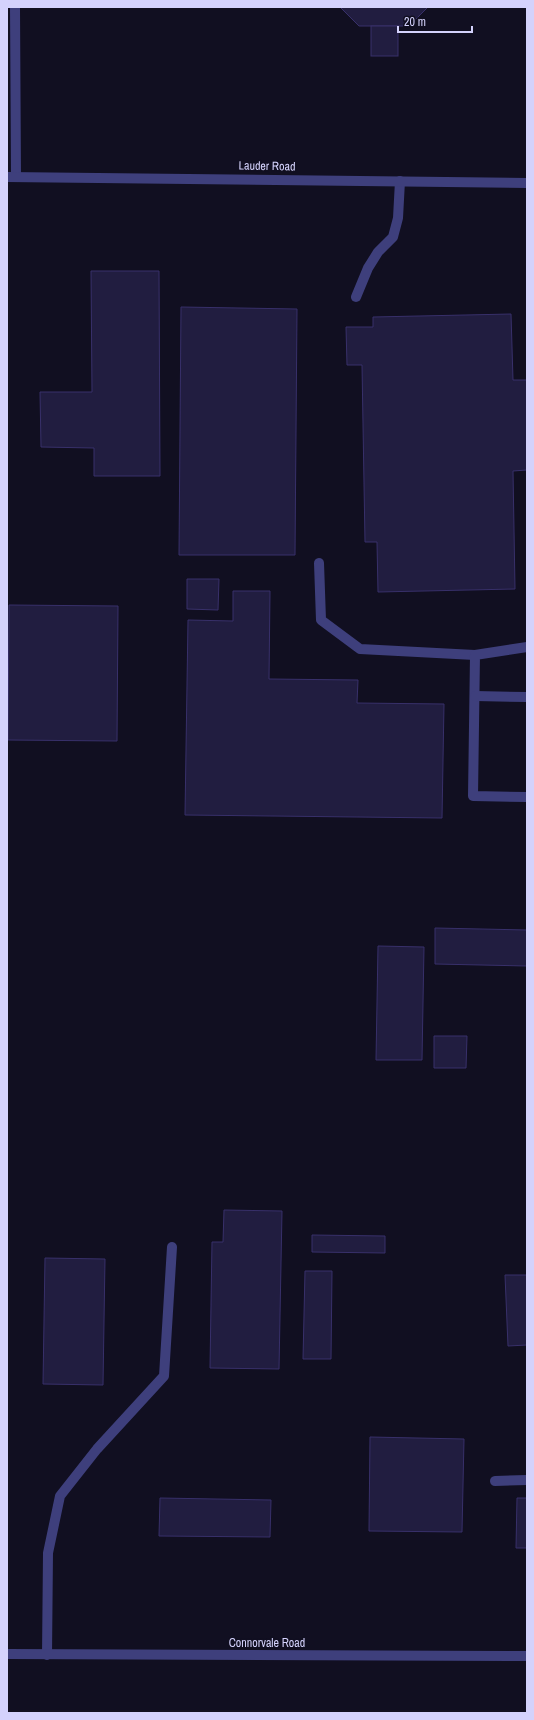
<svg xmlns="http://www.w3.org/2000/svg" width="534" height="1720" viewBox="0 0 534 1720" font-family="'Archivo Narrow',sans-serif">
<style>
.building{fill:#211d40;stroke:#38306a}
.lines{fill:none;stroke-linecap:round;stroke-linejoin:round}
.service{stroke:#3e3f7c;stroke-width:10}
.minor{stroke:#3e3f7c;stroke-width:10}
.tertiary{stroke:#3e3f7c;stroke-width:10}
.labels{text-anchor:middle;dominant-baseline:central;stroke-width:3;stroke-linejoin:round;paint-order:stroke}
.street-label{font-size:12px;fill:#d4d2fc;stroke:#110f21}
</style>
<rect width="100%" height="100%" fill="#110f21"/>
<g class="building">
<polygon points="340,7 428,7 409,26 359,26"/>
<rect x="371" y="26" width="27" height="30"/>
<polygon points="91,271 159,271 160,476 94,476 94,448 41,447 40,392 92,392"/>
<polygon points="181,307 297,309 295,555 179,555"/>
<polygon points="511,314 513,380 527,380 527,470 513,471 515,589 378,592 377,542 365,542 362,365 347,365 346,327 373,327 373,317"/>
<polygon points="187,579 219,579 218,610 187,609"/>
<polygon points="233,591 270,591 269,679 358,680 357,703 444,704 442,818 185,815 188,620 233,621"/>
<polygon points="9,605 118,606 117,741 8,740"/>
<polygon points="435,928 527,930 527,966 435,964"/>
<polygon points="378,946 424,947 422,1060 376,1060"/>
<polygon points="434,1036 467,1036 466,1068 434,1068"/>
<polygon points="224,1210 282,1211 279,1369 210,1368 212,1242 223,1242"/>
<polygon points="312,1235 385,1236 385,1253 312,1252"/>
<polygon points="45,1258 105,1259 103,1385 43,1384"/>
<polygon points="305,1271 332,1271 331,1359 303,1359"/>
<polygon points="505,1275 527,1275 527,1345 508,1346"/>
<polygon points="370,1437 464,1439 462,1532 369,1531"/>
<polygon points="160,1498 271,1500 270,1537 159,1536"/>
<polygon points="517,1498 527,1498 527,1548 516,1548"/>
</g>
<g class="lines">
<g class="service">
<polyline points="15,7 16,177"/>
<polyline points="356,297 368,268 378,252 393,237 398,218 400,181"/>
<polyline points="319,563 321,620 360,649 475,655"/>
<polyline points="527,647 475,655 473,796 527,797"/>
<polyline points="475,696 527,697"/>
<polyline points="495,1481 527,1480"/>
<polyline points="47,1655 48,1553 60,1496 97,1449 164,1376 172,1247"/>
</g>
<polyline class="minor" points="7,1654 527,1656"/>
<polyline class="tertiary" points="7,177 527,183"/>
</g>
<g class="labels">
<g class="street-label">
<text transform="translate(267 166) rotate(1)">Lauder Road</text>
<text x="267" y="1643">Connorvale Road</text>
</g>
</g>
<rect width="534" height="1720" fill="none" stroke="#d4d2fc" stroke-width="16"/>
<path d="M398 26v6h74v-6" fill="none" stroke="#d4d2fc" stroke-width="2"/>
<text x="404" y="26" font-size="12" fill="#d4d2fc" stroke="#110f21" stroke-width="3" paint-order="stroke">20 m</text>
</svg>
